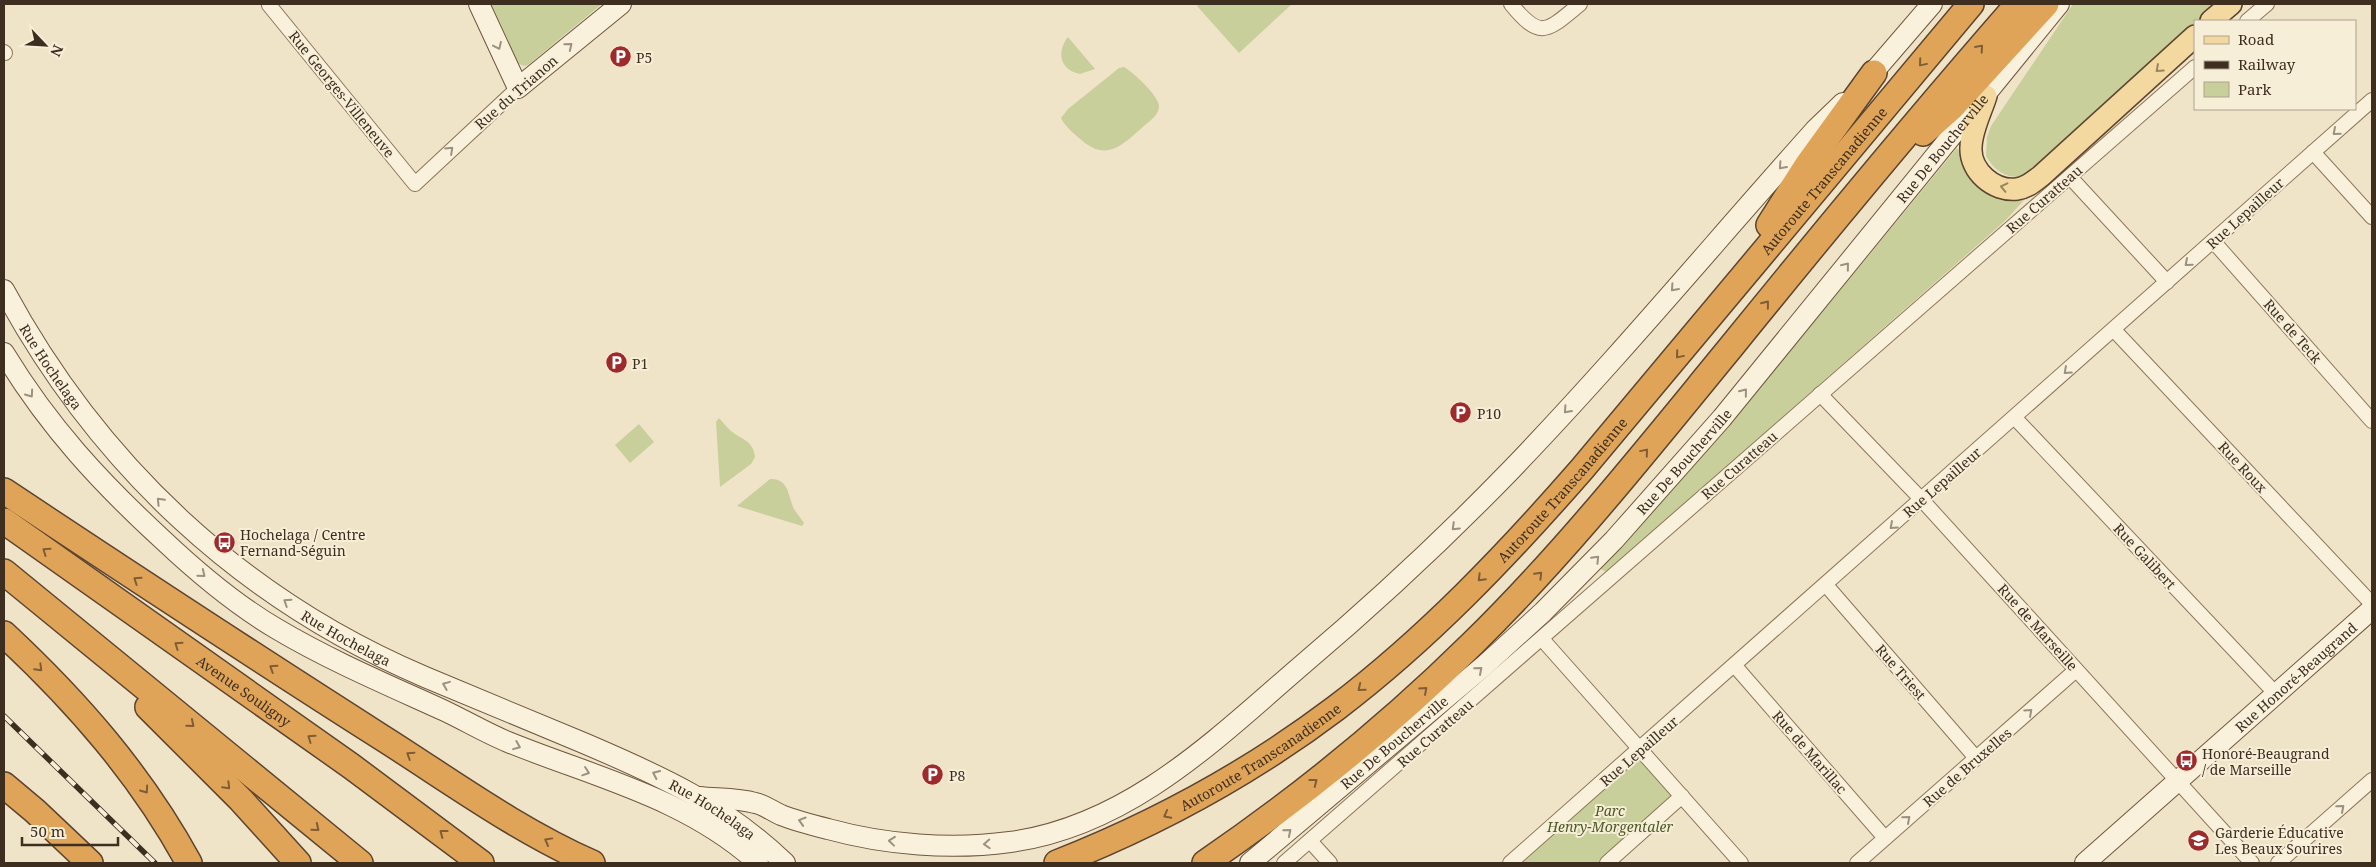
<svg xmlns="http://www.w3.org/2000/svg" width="2376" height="867" viewBox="0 0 2376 867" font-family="'Noto Serif',serif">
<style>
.green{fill:#c9cf9b}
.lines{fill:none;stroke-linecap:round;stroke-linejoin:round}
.street-casing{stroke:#8d765c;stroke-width:16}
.secondary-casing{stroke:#6f573f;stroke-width:22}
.primary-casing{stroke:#5b4430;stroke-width:24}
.highway-casing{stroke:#5b4430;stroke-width:28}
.street{stroke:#faf1dc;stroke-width:14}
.secondary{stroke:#faf1dc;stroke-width:20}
.primary{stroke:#f3d9a0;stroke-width:21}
.highway{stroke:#e0a458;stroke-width:25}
.rail-casing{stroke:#3d2e20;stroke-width:5.5}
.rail{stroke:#f7eed8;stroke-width:4;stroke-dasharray:11;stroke-linecap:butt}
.oneway{stroke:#9c907e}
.oneway2{stroke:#7e5d36}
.oneway3{stroke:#988460}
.labels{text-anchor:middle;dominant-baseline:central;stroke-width:4;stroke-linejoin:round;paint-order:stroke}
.poi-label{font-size:14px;fill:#3d2e20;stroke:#f7eed8;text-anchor:start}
.street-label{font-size:14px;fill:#3d2e20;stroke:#f7eed8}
.park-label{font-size:14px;font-style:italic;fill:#4d5a26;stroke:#f7eed8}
</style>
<rect width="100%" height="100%" fill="#f0e4c8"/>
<g class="green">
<polygon points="487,4 602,4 528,65 524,66 517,63"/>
<polygon points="1199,4 1292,4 1239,53 1197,6"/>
<path d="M2073 4H2218L2199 21H2195V25L2030 176C2010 180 1996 174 1986 156L1987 137 1991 126Z"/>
<path d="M1068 37 1095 69 1080 74C1060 70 1056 52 1068 37Z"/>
<path d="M1124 67C1132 71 1159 96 1159 106 1159 115 1150 121 1144 126 1121 146 1106 163 1079 138 1072 132 1065 126 1061 118L1068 109 1119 68Z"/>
<path d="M1957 148 1999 196 2025 199 2006 220 1635 547 1606 572 1599 568C1725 434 1840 290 1957 148Z"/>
<path d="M719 418C723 422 726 427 731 431 742 440 753 440 755 457L751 464 720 487 716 422Z"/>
<polygon points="639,424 654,442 630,463 615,445"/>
<path d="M770 479C789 478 788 496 794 509 797 514 801 518 804 523L802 526 737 506Z"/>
<polygon points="1640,750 1682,796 1607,863 1518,863"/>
</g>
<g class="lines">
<defs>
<g id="street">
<polyline points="271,4 269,5 415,184 518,88"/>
<path d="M1511 4C1541 41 1547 31 1580 4"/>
<polyline points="2247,21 2267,4"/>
<polyline points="4,52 5,53"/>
<polyline points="2313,152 2372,217"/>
<polyline points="2070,177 2167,282"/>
<polyline points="2213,241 2372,421"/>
<polyline points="2114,330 2372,604"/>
<polyline points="1820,394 1922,500 2252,863"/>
<polyline points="2015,418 2276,694"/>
<polyline points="1826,585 1976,758"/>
<polyline points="1542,639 1741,863"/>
<polyline points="1735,666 1885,838"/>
<polyline points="1310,841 1330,863"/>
<polyline points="1284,863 2195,67"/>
<polyline points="1510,863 2372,100"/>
<polyline points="1607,863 1682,796"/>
<polyline points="1857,863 2076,670"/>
<polyline points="2278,863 2372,780"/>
</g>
<g id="secondary">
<polyline points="479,4 518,88 621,4"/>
<polyline points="1864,83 1932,4"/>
<path id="s1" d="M4 290C98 464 241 599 425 677 478 699 532 721 586 744 663 777 723 804 785 863"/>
<path d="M4 353C49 427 100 482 163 540 198 573 236 605 277 629 331 661 388 685 445 711 466 721 486 733 508 742 594 777 687 798 758 863"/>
<path d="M699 797C717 799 737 798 755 803 765 805 772 811 781 815 796 821 812 825 828 829 886 845 951 850 1010 842 1129 826 1216 739 1302 665 1374 604 1443 540 1509 472 1615 362 1713 244 1815 130L1843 103"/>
<path id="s2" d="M1250 863 1485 665 1543 612 1614 540 1722 418 2059 4"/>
<path id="s3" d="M2085 863 2372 609"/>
</g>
<g id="primary">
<polyline points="2211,21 2231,4"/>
<path d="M1986 96C1981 112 1971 131 1971 148 1970 171 1994 192 2017 189 2027 188 2034 181 2041 176L2195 36"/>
</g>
<g id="highway">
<polyline points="1923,133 1951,108 2046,4"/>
<polyline points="1769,225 1808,164 1874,73"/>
<path d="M4 491C129 574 254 656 381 737 449 780 517 830 592 863"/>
<path id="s4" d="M4 521 351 766 481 863"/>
<polyline points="4,572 360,863"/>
<path d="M4 634C77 702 141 775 189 863"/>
<polyline points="148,707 241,800 298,863"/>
<polyline points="4,785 35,811 90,863"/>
<path id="s5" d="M1057 863C1156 824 1250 773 1336 708 1427 639 1507 555 1582 469L1971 4"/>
<path d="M1205 863C1300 798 1390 725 1472 644 1566 552 1648 448 1731 347 1825 231 1920 116 2018 4"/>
</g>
</defs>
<use href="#street" class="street-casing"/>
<use href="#secondary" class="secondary-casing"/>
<use href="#primary" class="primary-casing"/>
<use href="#highway" class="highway-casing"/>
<use href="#street" class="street"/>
<use href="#secondary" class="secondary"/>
<use href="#primary" class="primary"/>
<use href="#highway" class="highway"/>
<defs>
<polyline id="rail" points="4,716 155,863"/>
</defs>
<use href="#rail" class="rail-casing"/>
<use href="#rail" class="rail"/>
</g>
<defs><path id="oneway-chevron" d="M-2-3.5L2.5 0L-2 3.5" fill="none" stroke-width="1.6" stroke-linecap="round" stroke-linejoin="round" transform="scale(1.25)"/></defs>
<g class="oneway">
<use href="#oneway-chevron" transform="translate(498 46) rotate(65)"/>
<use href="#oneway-chevron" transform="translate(569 46) rotate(-39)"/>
<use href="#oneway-chevron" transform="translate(2336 132) rotate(139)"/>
<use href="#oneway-chevron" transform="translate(450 150) rotate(-43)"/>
<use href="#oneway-chevron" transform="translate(1782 166) rotate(132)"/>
<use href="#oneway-chevron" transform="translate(2188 263) rotate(139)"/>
<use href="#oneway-chevron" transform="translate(1846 266) rotate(-51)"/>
<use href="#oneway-chevron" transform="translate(1674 288) rotate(132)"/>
<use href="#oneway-chevron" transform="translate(2067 371) rotate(138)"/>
<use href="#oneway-chevron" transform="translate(1744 392) rotate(-51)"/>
<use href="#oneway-chevron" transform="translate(30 394) rotate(55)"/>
<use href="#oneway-chevron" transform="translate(1567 410) rotate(132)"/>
<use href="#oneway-chevron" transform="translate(160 501) rotate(-134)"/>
<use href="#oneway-chevron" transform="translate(1893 526) rotate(138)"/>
<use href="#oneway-chevron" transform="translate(1455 527) rotate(136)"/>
<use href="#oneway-chevron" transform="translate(1596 559) rotate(-46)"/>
<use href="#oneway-chevron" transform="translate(202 574) rotate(39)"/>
<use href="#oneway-chevron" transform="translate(287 602) rotate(-147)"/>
<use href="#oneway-chevron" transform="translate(1479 670) rotate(-41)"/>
<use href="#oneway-chevron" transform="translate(446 685) rotate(-158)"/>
<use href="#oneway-chevron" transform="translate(2029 712) rotate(-42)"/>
<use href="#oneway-chevron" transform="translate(517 746) rotate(22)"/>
<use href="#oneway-chevron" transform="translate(586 772) rotate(19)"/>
<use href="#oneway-chevron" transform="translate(656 774) rotate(-155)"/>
<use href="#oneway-chevron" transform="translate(2341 808) rotate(-41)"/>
<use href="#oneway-chevron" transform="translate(1907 819) rotate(-41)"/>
<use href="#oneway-chevron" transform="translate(802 821) rotate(-163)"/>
<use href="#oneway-chevron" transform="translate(1288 832) rotate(-40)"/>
<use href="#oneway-chevron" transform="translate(892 841) rotate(-174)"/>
<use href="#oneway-chevron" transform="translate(987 844) rotate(177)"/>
</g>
<g class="oneway2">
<use href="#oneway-chevron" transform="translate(1980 48) rotate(-49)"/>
<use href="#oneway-chevron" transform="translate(1922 63) rotate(130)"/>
<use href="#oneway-chevron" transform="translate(1766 304) rotate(-51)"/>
<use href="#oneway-chevron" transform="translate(1679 355) rotate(130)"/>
<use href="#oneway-chevron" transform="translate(1645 452) rotate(-50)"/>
<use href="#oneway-chevron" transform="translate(46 551) rotate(-145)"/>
<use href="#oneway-chevron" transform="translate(1539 575) rotate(-46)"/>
<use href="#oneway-chevron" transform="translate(1481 578) rotate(135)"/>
<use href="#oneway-chevron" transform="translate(137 580) rotate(-146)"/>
<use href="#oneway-chevron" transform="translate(178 645) rotate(-145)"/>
<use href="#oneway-chevron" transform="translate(39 668) rotate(45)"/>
<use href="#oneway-chevron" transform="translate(273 668) rotate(-147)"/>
<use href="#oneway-chevron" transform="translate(1361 688) rotate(141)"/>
<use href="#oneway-chevron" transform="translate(1424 690) rotate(-42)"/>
<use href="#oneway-chevron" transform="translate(191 724) rotate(40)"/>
<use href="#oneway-chevron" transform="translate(311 738) rotate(-145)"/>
<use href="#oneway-chevron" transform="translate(410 755) rotate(-147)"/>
<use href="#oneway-chevron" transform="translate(1314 782) rotate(-38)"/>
<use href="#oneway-chevron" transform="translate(227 786) rotate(45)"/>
<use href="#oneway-chevron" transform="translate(145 790) rotate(55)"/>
<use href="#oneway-chevron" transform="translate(1167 815) rotate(152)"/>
<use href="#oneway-chevron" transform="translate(316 828) rotate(39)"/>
<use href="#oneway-chevron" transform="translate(443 833) rotate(-143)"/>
<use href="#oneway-chevron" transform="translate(548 841) rotate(-151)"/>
</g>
<g class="oneway3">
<use href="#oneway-chevron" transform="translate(2159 69) rotate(138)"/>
<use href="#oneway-chevron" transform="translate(2004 187) rotate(-167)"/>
</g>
<defs>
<symbol id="parking-disc" viewBox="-11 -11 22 22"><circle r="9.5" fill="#9e2a2b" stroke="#f7eed8"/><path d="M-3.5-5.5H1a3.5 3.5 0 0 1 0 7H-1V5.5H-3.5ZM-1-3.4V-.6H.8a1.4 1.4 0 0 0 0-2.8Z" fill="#fff"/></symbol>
<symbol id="bus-disc" viewBox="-11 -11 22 22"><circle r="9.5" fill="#9e2a2b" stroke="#f7eed8"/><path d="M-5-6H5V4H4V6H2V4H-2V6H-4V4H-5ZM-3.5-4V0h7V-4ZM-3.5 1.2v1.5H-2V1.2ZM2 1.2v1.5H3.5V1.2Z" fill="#fff"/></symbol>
<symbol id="school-disc" viewBox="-11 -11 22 22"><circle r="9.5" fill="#9e2a2b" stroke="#f7eed8"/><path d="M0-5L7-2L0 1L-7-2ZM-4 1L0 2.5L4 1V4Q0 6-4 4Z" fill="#fff"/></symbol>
</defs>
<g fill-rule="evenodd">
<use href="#parking-disc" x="608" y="44" width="25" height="25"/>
<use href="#parking-disc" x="604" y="350" width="25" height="25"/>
<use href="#parking-disc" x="1448" y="400" width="25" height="25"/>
<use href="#bus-disc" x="212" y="530" width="25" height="25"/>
<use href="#bus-disc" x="2174" y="748" width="25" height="25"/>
<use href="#parking-disc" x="920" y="762" width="25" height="25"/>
<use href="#school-disc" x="2186" y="828" width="25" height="25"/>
</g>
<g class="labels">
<g class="poi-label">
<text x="636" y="57">P5</text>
<text x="632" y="363">P1</text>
<text x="1477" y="413">P10</text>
<text x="240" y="534">Hochelaga / Centre<tspan x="240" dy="16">Fernand-Séguin</tspan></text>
<text x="2202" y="753">Honoré-Beaugrand<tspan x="2202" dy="16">/ de Marseille</tspan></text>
<text x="949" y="775">P8</text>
<text x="2215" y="832">Garderie Éducative<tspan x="2215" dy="16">Les Beaux Sourires</tspan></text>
</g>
<g class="street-label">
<text transform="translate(516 92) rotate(-41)">Rue du Trianon</text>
<text transform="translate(342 94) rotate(51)">Rue Georges-Villeneuve</text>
<text stroke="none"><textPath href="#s2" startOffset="998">Rue De Boucherville</textPath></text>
<text stroke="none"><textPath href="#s5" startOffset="1040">Autoroute Transcanadienne</textPath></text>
<text transform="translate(2044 199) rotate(-41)">Rue Curatteau</text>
<text transform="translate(2245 213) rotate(-42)">Rue Lepailleur</text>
<text transform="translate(2293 331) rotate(49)">Rue de Teck</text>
<text stroke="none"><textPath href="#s1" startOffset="90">Rue Hochelaga</textPath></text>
<text stroke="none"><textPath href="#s2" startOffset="592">Rue De Boucherville</textPath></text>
<text transform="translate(1739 465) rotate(-41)">Rue Curatteau</text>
<text transform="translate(2243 467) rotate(47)">Rue Roux</text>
<text transform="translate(1942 482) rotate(-41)">Rue Lepailleur</text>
<text stroke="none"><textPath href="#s5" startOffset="635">Autoroute Transcanadienne</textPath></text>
<text transform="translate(2145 556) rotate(47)">Rue Galibert</text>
<text transform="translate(2038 627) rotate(48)">Rue de Marseille</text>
<text stroke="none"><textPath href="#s1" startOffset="495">Rue Hochelaga</textPath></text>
<text transform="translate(1901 672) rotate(49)">Rue Triest</text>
<text stroke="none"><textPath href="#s3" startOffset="281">Rue Honoré-Beaugrand</textPath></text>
<text stroke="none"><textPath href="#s4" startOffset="294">Avenue Souligny</textPath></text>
<text transform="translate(1435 733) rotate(-41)">Rue Curatteau</text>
<text stroke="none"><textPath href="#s2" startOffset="188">Rue De Boucherville</textPath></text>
<text transform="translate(1639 751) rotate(-41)">Rue Lepailleur</text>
<text transform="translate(1810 752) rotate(49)">Rue de Marillac</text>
<text stroke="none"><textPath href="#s5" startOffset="230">Autoroute Transcanadienne</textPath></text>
<text transform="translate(1967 767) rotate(-41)">Rue de Bruxelles</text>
<text stroke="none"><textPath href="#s1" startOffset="900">Rue Hochelaga</textPath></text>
</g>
<g class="park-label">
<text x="1610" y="810">Parc<tspan x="1610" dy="16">Henry-Morgentaler</tspan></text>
</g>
</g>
<rect width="2376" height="867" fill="none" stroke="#3d2e20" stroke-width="10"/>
<rect x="2194" y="20" width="162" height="90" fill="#f7eed8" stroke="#ada18e"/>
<rect x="2204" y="36" width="25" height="8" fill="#f3d9a0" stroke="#ada18e"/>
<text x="2238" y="45" font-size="15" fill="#3d2e20">Road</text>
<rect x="2204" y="61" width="25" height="8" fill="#3d2e20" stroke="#ada18e"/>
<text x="2238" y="70" font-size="15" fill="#3d2e20">Railway</text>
<rect x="2204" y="82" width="25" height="15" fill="#c9cf9b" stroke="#ada18e"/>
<text x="2238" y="95" font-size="15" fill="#3d2e20">Park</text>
<g transform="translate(45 45) rotate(115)" stroke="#f7eed8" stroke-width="4" paint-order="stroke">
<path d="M0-4L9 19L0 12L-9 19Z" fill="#3d2e20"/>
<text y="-8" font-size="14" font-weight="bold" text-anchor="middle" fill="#3d2e20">N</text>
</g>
<path d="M22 837v8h96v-8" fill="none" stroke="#3d2e20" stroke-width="2.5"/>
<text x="30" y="837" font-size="15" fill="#3d2e20" stroke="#f7eed8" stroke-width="4" paint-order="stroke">50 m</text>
</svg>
